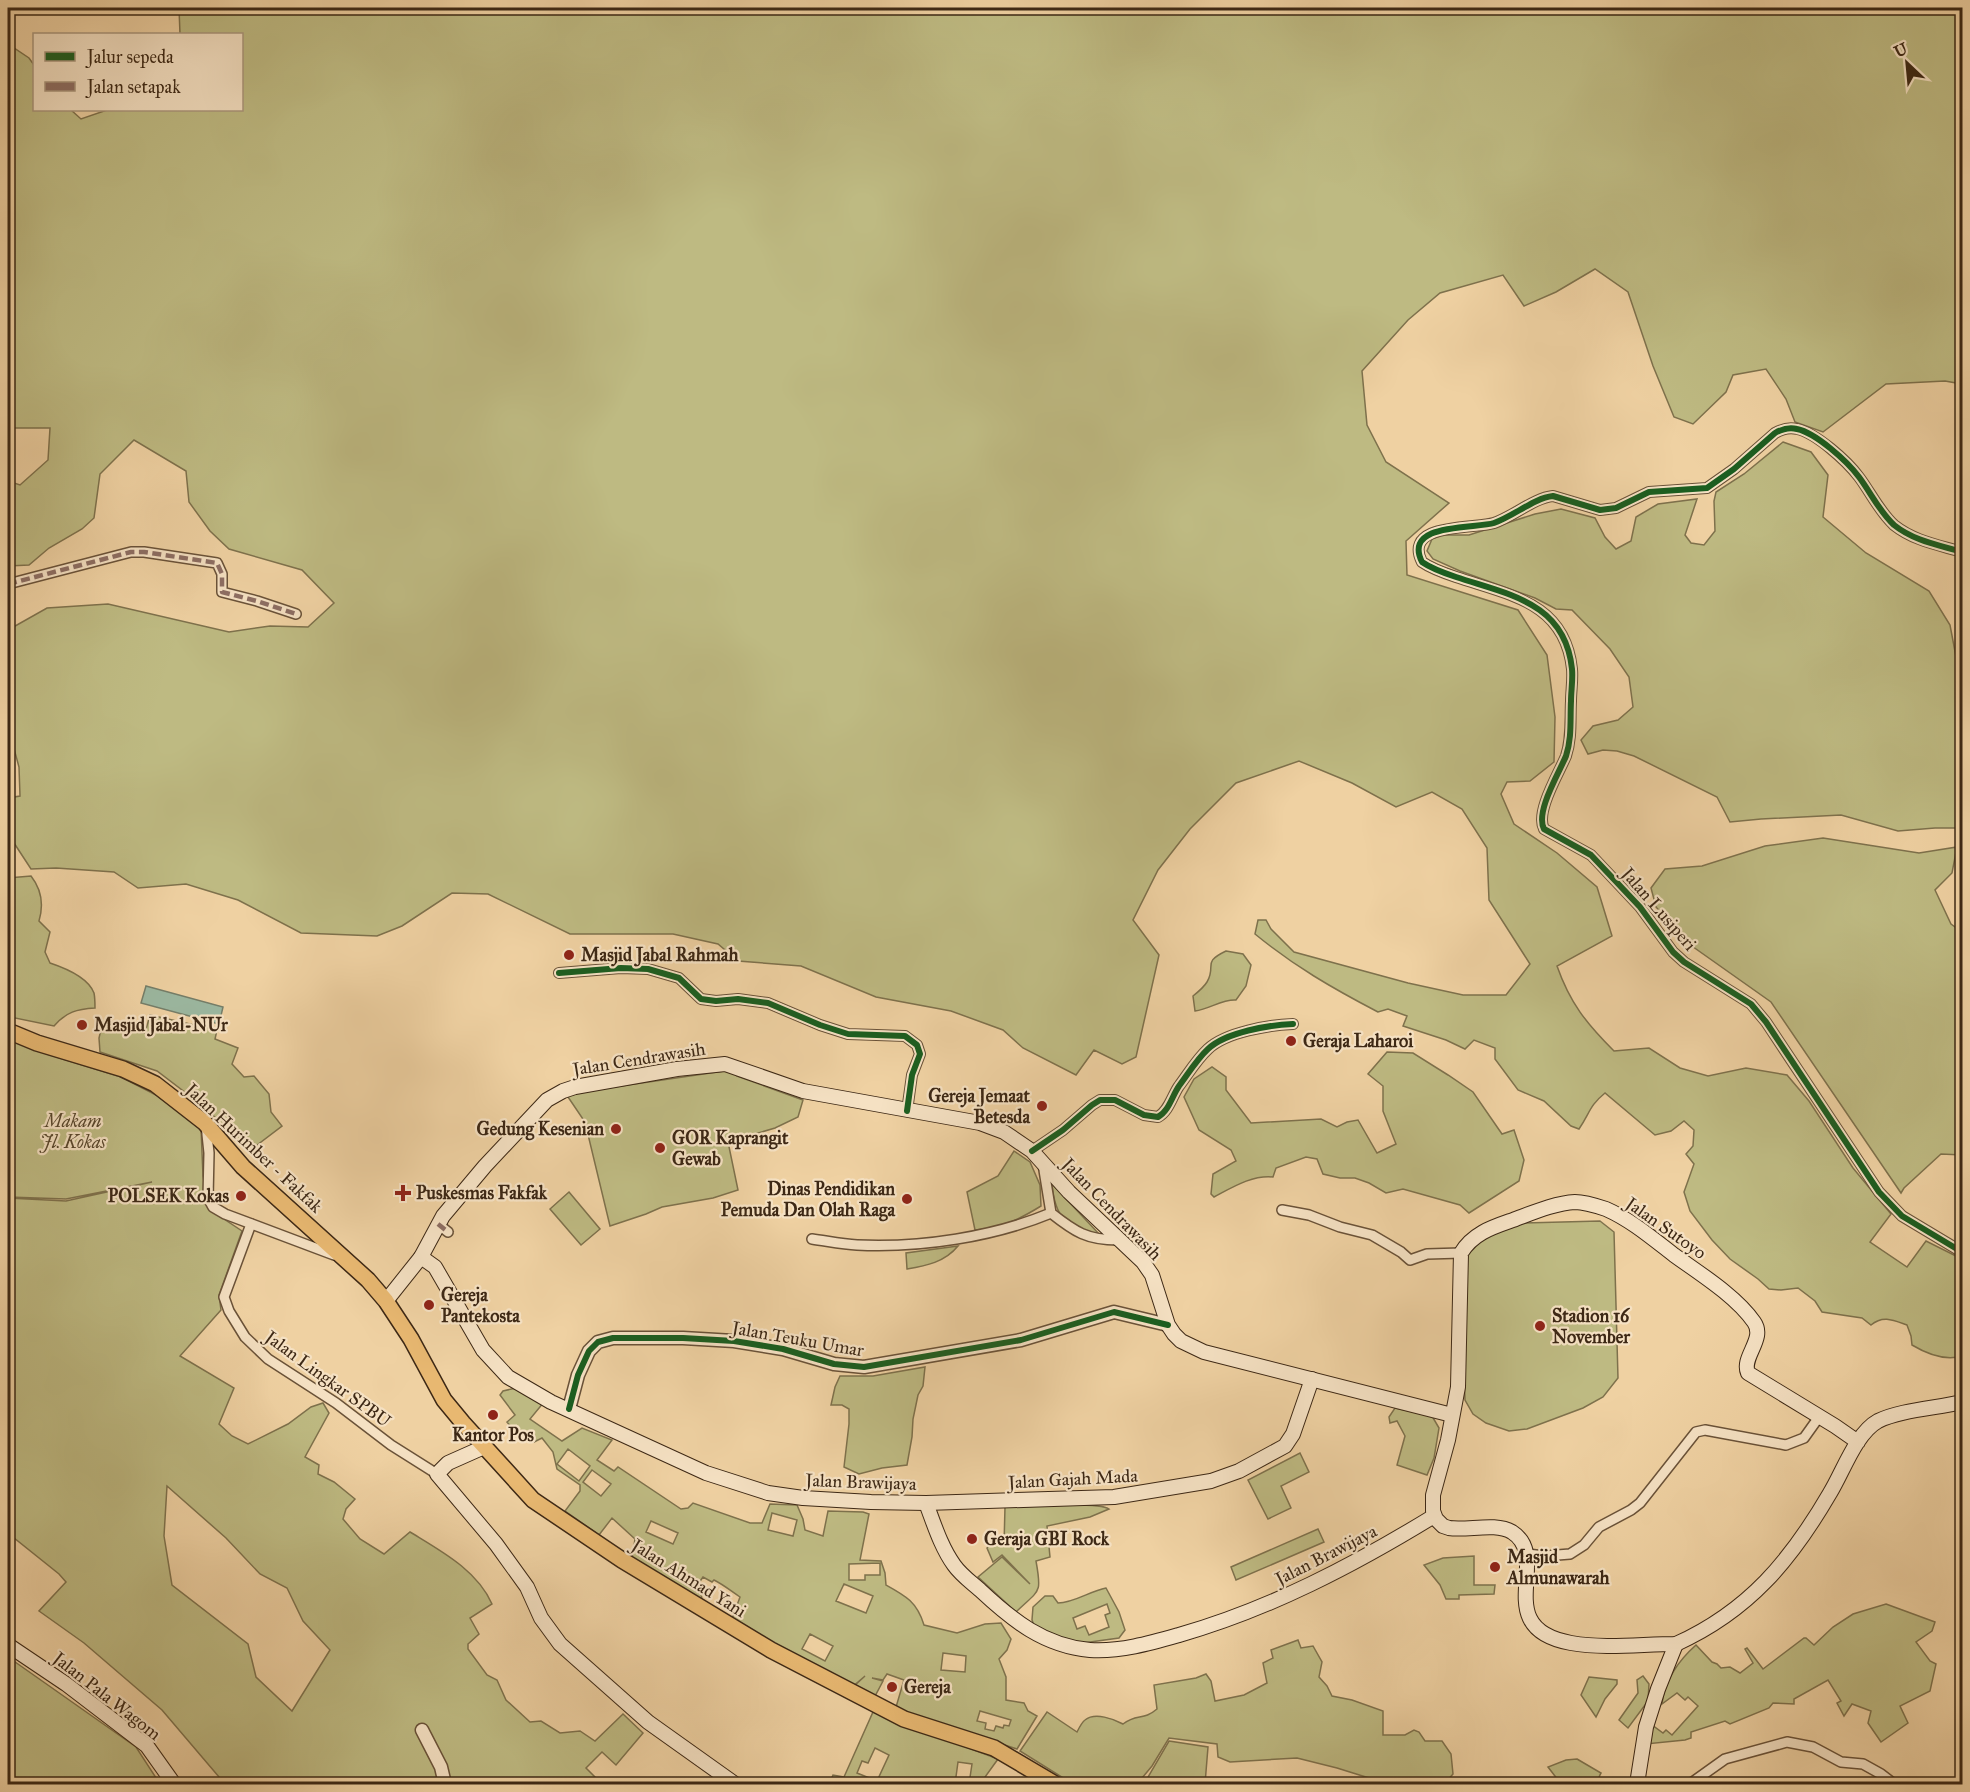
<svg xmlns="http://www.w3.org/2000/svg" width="1970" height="1792" viewBox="0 0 1970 1792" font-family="'IM FELL Great Primer',serif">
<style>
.green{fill:#beba82;stroke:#7e714c;stroke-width:1.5;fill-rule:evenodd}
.water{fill:#9bb8a1;stroke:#757e69;stroke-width:1.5}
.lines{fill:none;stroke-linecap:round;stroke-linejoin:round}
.minor-casing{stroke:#6a5238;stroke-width:12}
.tertiary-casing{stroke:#6a5238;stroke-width:15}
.secondary-casing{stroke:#3d2815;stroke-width:16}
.primary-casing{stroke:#3d2815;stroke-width:18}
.minor{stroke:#f5e1c3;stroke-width:9}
.tertiary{stroke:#f5e1c3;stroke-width:12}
.secondary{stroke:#f5e1c3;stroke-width:14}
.primary{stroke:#e8b871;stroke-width:15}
.quiet{stroke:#8d6e63;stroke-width:4.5;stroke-dasharray:9 4.5;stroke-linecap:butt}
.cycleway-casing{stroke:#f5e1c3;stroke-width:10}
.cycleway{stroke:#1b5e20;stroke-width:6}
.poi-dot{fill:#8f2418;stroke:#f5e1c3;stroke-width:2}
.labels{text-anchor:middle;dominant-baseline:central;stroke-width:4.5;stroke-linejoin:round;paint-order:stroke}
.street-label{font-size:18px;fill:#3d2815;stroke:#f5e1c3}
.poi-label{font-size:18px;font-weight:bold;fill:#3d2815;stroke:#f5e1c3;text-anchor:start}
.park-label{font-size:18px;font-style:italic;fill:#57452b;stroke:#f5e1c3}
</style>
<rect width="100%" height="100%" fill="#efd1a2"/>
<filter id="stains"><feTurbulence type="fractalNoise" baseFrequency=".00333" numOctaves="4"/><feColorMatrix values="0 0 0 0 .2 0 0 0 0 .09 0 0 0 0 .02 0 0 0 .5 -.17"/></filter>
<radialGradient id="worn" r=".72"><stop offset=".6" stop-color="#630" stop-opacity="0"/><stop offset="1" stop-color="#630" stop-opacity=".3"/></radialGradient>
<g class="green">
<path d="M179 8H1962V384L1945 381 1886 384 1823 432 1795 422 1786 399 1766 369 1733 375 1726 392 1693 424 1674 417 1653 366 1628 292 1595 269 1556 292 1524 306 1503 275 1440 293 1408 320 1362 371 1367 425 1386 462 1449 503 1406 541 1407 575 1518 610 1547 655 1555 717 1554 762 1530 781 1507 782 1501 794 1514 824 1557 853 1597 887 1612 936 1557 966C1570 1003 1586 1023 1614 1051L1649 1048 1680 1068 1708 1076 1746 1068 1787 1075 1809 1101 1853 1168 1891 1214 1870 1242 1907 1267 1926 1241 1962 1259V1356C1945 1361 1927 1354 1912 1345L1911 1336 1907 1325C1893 1320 1883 1315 1871 1325L1862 1318 1822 1312 1815 1301 1798 1288 1781 1290 1769 1289 1758 1279 1730 1259 1712 1240 1690 1211 1684 1192 1694 1164 1686 1154 1693 1146 1694 1130 1684 1121 1671 1131 1655 1135 1605 1093C1589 1106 1590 1113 1579 1129L1571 1126 1544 1101 1518 1090 1495 1059V1048L1474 1040 1465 1049 1446 1040 1403 1026 1407 1016 1388 1009 1378 1012C1332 988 1294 966 1255 934L1258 920H1266L1271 929 1294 952 1408 983 1463 995H1506L1530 964 1489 900 1487 848 1462 809 1432 792 1396 807 1352 783 1299 761 1236 783 1190 829 1158 870 1133 920 1159 955 1136 1057 1122 1064 1094 1050 1076 1075 1023 1048 1003 1030 951 1011 876 997 801 966 738 961 718 944 673 934H570L488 894 452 893 402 926 377 936 301 933 238 900 186 884 138 888 114 872 56 868 31 869 14 843 8 841V798L20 796 19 767 8 727V630L47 608 108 604 229 632 270 626 308 627 334 603 302 570 229 549 210 531 189 502 186 471 134 440 100 474 94 518 82 529 49 548 29 565 8 566V481L20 485 48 460 50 428H8V44L29 58 34 65V110H71L81 119 107 110H242V34H180Z"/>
<polygon points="1783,442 1811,452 1828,475 1823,517 1866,553 1929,591 1950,625 1957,662 1962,671 1962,828 1935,828 1898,831 1841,815 1761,819 1730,822 1717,797 1634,756 1617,751 1603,750 1588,754 1581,740 1593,726 1618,720 1633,707 1629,677 1610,649 1572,610 1556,609 1535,598 1460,571 1433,559 1427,551 1432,539 1442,535 1469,535 1535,514 1561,509 1595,518 1605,537 1616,549 1631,541 1636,517 1658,504 1697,499 1685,535 1691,543 1704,545 1715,531 1714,501 1716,492 1744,474"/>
<polygon points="1823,838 1919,853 1957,847 1952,873 1935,890 1951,924 1962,932 1962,1155 1941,1154 1904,1188 1901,1193 1771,1002 1689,944 1656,907 1651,888 1665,869 1702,866 1765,846"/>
<path d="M31 876C42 890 44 904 39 921L50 932 45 952 50 963C65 968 88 977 94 993 95 998 95 1004 95 1008 77 1009 66 1012 54 1026L10 1017 13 1000 11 984 8 983V878Z"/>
<path d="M1226 951 1243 954 1251 965 1246 986 1236 1000C1222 999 1210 1009 1195 1011L1193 996C1198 992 1204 987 1207 982 1217 965 1201 963 1226 951Z"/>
<polygon points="150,1015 217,1030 215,1039 238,1048 232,1064 244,1077 254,1076 269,1094 271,1112 282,1126 248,1152 207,1109 157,1071 100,1052 99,1038 103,1021 125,1031 145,1033"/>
<path d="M8 1039 47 1054 121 1077 156 1095 201 1128 203 1176 209 1209 242 1231 219 1295 221 1310 180 1356 234 1388 219 1424 232 1436 248 1444 288 1424 311 1407 323 1403 329 1413 305 1457 319 1465 318 1474 334 1482 355 1499 346 1509 343 1519 360 1539 384 1554 410 1532C441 1551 477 1570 492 1604L470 1618 479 1634 468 1644V1649L487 1675 497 1680 506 1700 530 1722 541 1721 560 1733 580 1731 595 1741 623 1714 643 1733 616 1765 602 1752 586 1768 602 1784H225L162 1710 84 1643 39 1611 66 1582 59 1574 14 1538 8 1537V1198L66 1201 152 1182 66 1199 8 1197ZM167 1486 226 1538 260 1574 287 1588 303 1621 330 1650 292 1711 256 1677 248 1644 172 1585 164 1536Z"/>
<path d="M1387 1052 1413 1053 1448 1075 1473 1092 1502 1134 1514 1130 1524 1160 1519 1181 1469 1213 1460 1205 1403 1189 1386 1193 1369 1183 1355 1178H1340L1323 1174 1317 1159 1306 1157 1276 1168 1273 1177C1252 1175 1233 1187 1214 1197L1211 1194 1213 1174 1236 1161 1231 1150 1199 1130 1184 1097 1194 1079 1212 1067 1226 1077V1090L1251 1123 1321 1119 1337 1127 1347 1122 1358 1120 1377 1153 1396 1144 1383 1111V1086L1368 1074Z"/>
<polygon points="731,1070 737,1076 803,1100 798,1117 775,1128 728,1142 738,1190 713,1198 662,1207 646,1214 610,1226 585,1122 566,1094"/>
<path d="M1014 1151 1030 1162 1040 1185 1041 1206C1020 1219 1000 1229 975 1230L967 1192 998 1176Z"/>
<path d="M1052 1184 1100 1235C1066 1226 1055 1219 1052 1184Z"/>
<polygon points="569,1192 600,1229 581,1245 550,1209"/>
<polygon points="1600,1221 1614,1232 1618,1378 1603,1397 1583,1408 1527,1429 1509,1431 1486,1423 1473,1414 1465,1400 1464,1373 1465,1266 1468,1253 1478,1240 1520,1223"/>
<path d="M958 1246C945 1262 926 1266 907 1269L906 1253Z"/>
<polygon points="925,1367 923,1386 918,1395 913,1419 912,1437 907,1465 882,1468 859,1474 844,1467 849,1424 849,1409 842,1405 831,1405 835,1387 840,1376 873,1376"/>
<path d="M516 1388 544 1402 530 1419 562 1441 582 1428 612 1440 597 1460 614 1471 618 1467 681 1509 688 1508 693 1503 750 1523H762L770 1504 797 1505 803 1519 805 1530 823 1536 828 1511 863 1512 869 1514 860 1560 881 1561 885 1573 886 1585C906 1596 917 1602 924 1625L957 1633 985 1624 1001 1623 1011 1639 1007 1650 999 1659 1006 1677V1700L1024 1703 1028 1711 1037 1716 1017 1749 912 1715 896 1707 904 1680 887 1674 883 1680 872 1678 883 1681 874 1698 865 1695 852 1688 865 1676 851 1688 741 1626 732 1619 740 1597C731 1591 724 1585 714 1580L712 1582 703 1577 696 1587V1591L701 1594 702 1599 699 1602 652 1574 632 1558 635 1539 612 1518 599 1535 565 1511 580 1491V1485L557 1469 553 1452 542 1438 534 1442 530 1438 522 1440 507 1422 515 1415 500 1395 503 1391ZM568 1449 590 1466 579 1481 557 1464ZM592 1470 611 1484 601 1496 583 1482ZM772 1513 797 1520 793 1536 768 1530ZM651 1521 678 1533 673 1544 646 1532ZM880 1563V1575H865V1580H849V1564ZM844 1584 873 1596 866 1613 836 1601ZM810 1634 833 1646 825 1661 802 1649ZM943 1653 966 1656 965 1672 941 1670ZM980 1711 1011 1720 1009 1726 1004 1725 1003 1728 996 1726 994 1731 985 1729 986 1723 977 1721Z"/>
<polygon points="1395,1408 1432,1416 1439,1428 1434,1458 1427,1475 1397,1465 1405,1436 1397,1421 1390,1423 1389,1417"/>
<polygon points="1300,1453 1309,1472 1281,1486 1291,1508 1268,1519 1248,1480"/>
<path d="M1033 1506C1047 1506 1099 1502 1109 1509L1090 1517 1047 1526 1050 1557 1036 1561C1042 1594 1040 1589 1016 1612L978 1577 1002 1557 1030 1584 1002 1555 993 1562 987 1548 990 1544 1004 1545 1005 1507Z"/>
<polygon points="1318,1529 1324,1542 1236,1580 1231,1567"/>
<polygon points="1474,1556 1474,1585 1495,1585 1494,1594 1459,1595 1459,1599 1446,1599 1440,1585 1424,1565 1443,1558"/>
<path d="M1106 1588 1119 1612 1125 1630 1119 1638 1083 1643 1060 1640 1035 1628 1032 1620 1033 1607 1045 1596H1053L1058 1603C1074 1603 1090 1591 1106 1588ZM1107 1604 1110 1613 1105 1615 1109 1627 1089 1635 1085 1626 1077 1629 1073 1618Z"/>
<path d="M1886 1604 1935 1622 1932 1631 1916 1642 1930 1661 1936 1664 1930 1691 1900 1706 1908 1723 1881 1742 1868 1723 1871 1711 1852 1704 1844 1716 1837 1703 1841 1701 1828 1680 1794 1699V1704L1773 1703 1769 1708 1730 1724 1725 1721 1691 1732V1738L1685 1740 1646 1744 1652 1725 1663 1733 1666 1730 1672 1735 1698 1706 1688 1697 1685 1700 1677 1693 1662 1704C1664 1681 1679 1660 1696 1645L1712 1662 1717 1664 1721 1668 1730 1667 1740 1673 1753 1663 1745 1649 1747 1648 1763 1669 1804 1638H1806L1814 1645 1833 1627 1853 1614Z"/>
<path d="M1298 1640 1301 1648 1313 1646 1322 1662 1319 1677 1327 1686 1332 1696 1352 1700 1383 1711V1735H1405L1414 1730 1419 1732 1425 1741H1442L1451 1754 1453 1774 1445 1783 1383 1784 1369 1778 1337 1768 1297 1758 1230 1762 1218 1757 1217 1744 1169 1738 1152 1766 1137 1784H1073L1020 1751 1047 1712 1077 1732C1079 1728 1082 1722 1085 1720 1095 1712 1114 1719 1123 1724 1137 1713 1143 1721 1157 1709L1154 1685 1196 1678 1206 1674 1211 1681 1215 1701 1244 1695 1267 1683 1263 1663 1273 1658 1271 1650Z"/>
<polygon points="8,1657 136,1747 160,1784 8,1784"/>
<polygon points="1643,1676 1649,1684 1648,1701 1628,1728 1619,1720 1638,1693 1637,1680"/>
<polygon points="1589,1677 1617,1680 1617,1684 1605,1699 1596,1717 1581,1695"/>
<path d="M873 1712 998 1759 980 1784H969L972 1764 958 1762 955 1784H829L833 1775 844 1777ZM875 1748 889 1755 877 1781 857 1773 862 1761 868 1763Z"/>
<polygon points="1169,1741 1208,1747 1205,1784 1144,1784"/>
<path d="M1577 1759 1601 1773C1599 1776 1599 1779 1597 1782 1592 1789 1566 1782 1558 1780L1548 1767 1566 1760Z"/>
</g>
<polygon class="water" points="146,986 223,1007 219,1024 141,1003"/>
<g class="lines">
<defs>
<g id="minor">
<path d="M1962 552C1939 545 1914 541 1894 525 1879 511 1871 493 1859 477 1847 461 1816 433 1797 429 1789 427 1782 429 1775 433L1734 469 1707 488 1649 492 1616 508 1600 510 1553 496C1534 498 1514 516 1494 523 1476 529 1402 522 1422 562 1432 569 1444 573 1456 577 1509 595 1565 602 1572 669 1573 680 1571 691 1571 701 1570 720 1572 738 1566 756 1559 773 1535 812 1544 829L1591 855 1640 907 1673 952 1684 962 1751 1004 1766 1022 1879 1192 1902 1216 1962 1252"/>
<polyline points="8,584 131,552 144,552 217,563 222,574 222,592 257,601 296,614"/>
<polyline points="559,973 621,968 648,969 679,978 701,999 716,1001 738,999 768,1003 820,1025 848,1034 905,1036 917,1045 920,1054 912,1075 907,1111"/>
<polyline points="206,1125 209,1153 208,1198 213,1207 225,1214 334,1255"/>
<path d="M1032 1151 1063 1130 1092 1105 1100 1100H1115L1144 1115 1158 1117C1169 1111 1172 1096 1179 1086 1188 1074 1197 1059 1208 1049 1226 1032 1269 1025 1293 1024"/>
<path d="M1043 1164 1051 1213C1075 1232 1087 1240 1118 1240"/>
<polyline points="1282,1210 1309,1215 1340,1227 1372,1235 1401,1252 1410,1260 1427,1254 1461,1253"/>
<polyline points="251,1224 224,1297 229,1311 245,1337 268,1359 336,1403 391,1445 437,1474"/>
<polyline points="438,1224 448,1232"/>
<path d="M812 1239C827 1241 842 1244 857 1245 921 1248 993 1237 1051 1213"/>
<polyline points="1527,1554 1545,1556 1570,1554 1584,1545 1599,1527 1631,1510 1640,1503 1696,1432 1705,1430 1786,1445 1804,1438 1819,1417"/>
<polyline points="1690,1784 1725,1759 1787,1742 1813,1747 1841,1762 1863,1764 1881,1774 1894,1784"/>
</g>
<g id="tertiary">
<polyline points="569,1409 578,1375 589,1351 598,1342 613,1338 683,1338 734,1341 783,1349 834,1364 864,1367 1021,1340 1114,1312 1168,1325"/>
<polyline points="422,1730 441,1767 445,1784"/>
</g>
<g id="secondary">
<polyline points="421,1257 435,1267 483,1350 508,1377 551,1402 706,1473 768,1493 803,1498 871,1502 926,1503 1114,1497 1211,1481 1239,1471 1285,1446 1293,1434 1312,1379"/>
<polyline points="386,1301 421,1257 443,1216 485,1166 547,1100 563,1091 575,1087 677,1069 725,1064 803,1091 980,1123 1004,1132 1032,1151 1069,1192 1143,1262 1152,1275 1168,1325 1174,1334 1181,1341 1204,1352 1452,1415"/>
<path d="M1858 1442 1835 1426 1748 1373C1741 1357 1766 1339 1754 1322 1736 1296 1699 1273 1674 1255 1652 1238 1631 1220 1606 1209 1597 1206 1584 1202 1575 1202 1555 1203 1532 1213 1513 1220 1493 1227 1473 1233 1461 1253L1458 1387 1448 1440 1433 1495V1511L1436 1519 1443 1526 1449 1528C1468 1531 1495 1522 1512 1532 1553 1558 1488 1628 1571 1643 1605 1649 1642 1644 1676 1644 1749 1611 1791 1560 1830 1493 1843 1472 1856 1433 1878 1421 1900 1410 1938 1408 1962 1402"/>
<polyline points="484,1447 448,1463 437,1474 496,1544 527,1587 541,1618 560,1644 648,1722 735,1784"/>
<path d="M926 1503C934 1524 941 1547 954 1565 961 1575 971 1582 980 1590 1012 1620 1044 1646 1090 1650 1120 1652 1151 1643 1179 1635 1270 1609 1354 1565 1434 1516"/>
<polyline points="8,1645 66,1684 147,1746 174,1784"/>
<polyline points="1637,1784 1646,1727 1658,1689 1676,1644"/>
</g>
<polyline id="primary" points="8,1031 37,1043 123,1069 155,1084 205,1123 243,1167 368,1280 386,1301 411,1339 444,1400 463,1423 533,1500 622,1560 771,1650 904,1719 994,1748 1055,1784"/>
</defs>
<use href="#minor" class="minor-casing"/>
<use href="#tertiary" class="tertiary-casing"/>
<use href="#secondary" class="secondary-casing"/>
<use href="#primary" class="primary-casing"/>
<use href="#minor" class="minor"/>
<use href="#tertiary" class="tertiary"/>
<use href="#secondary" class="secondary"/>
<use href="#primary" class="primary"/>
<g class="quiet">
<polyline points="8,584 131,552 144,552 217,563 222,574 222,592 257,601 296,614"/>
<polyline points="438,1224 448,1232"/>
</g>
<defs>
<g id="cycleway">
<path d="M1962 552C1939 545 1914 541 1894 525 1879 511 1871 493 1859 477 1847 461 1816 433 1797 429 1789 427 1782 429 1775 433L1734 469 1707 488 1649 492 1616 508 1600 510 1553 496C1534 498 1514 516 1494 523 1476 529 1402 522 1422 562 1432 569 1444 573 1456 577 1509 595 1565 602 1572 669 1573 680 1571 691 1571 701 1570 720 1572 738 1566 756 1559 773 1535 812 1544 829L1591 855 1640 907 1673 952 1684 962 1751 1004 1766 1022 1879 1192 1902 1216 1962 1252"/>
<polyline points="559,973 621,968 648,969 679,978 701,999 716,1001 738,999 768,1003 820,1025 848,1034 905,1036 917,1045 920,1054 912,1075 907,1111"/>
<path d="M1032 1151 1063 1130 1092 1105 1100 1100H1115L1144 1115 1158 1117C1169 1111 1172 1096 1179 1086 1188 1074 1197 1059 1208 1049 1226 1032 1269 1025 1293 1024"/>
<polyline points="569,1409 578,1375 589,1351 598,1342 613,1338 683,1338 734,1341 783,1349 834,1364 864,1367 1021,1340 1114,1312 1168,1325"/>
</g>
</defs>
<use href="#cycleway" class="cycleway-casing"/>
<use href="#cycleway" class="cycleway"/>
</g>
<g class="poi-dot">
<circle cx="569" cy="955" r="6"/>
<circle cx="82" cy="1025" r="6"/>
<circle cx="1291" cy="1041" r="6"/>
<circle cx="1042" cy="1106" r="6"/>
<circle cx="616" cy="1129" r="6"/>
<circle cx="660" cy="1148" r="6"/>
<path d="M400 1184h6v6h6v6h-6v6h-6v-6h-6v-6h6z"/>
<circle cx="241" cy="1196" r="6"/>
<circle cx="907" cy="1199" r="6"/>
<circle cx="429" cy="1305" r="6"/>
<circle cx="1540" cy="1326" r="6"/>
<circle cx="493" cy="1415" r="6"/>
<circle cx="972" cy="1539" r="6"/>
<circle cx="1495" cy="1567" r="6"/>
<circle cx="892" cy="1687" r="6"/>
</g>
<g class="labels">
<g class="street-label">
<text transform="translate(1659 909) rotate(49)">Jalan Lusiperi</text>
<text transform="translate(639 1059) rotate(-9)">Jalan Cendrawasih</text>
<text transform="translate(254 1148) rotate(43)">Jalan Hurimber - Fakfak</text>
<text transform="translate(1112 1209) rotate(46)">Jalan Cendrawasih</text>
<text transform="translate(1666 1228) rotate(35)">Jalan Sutoyo</text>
<text transform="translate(798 1339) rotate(10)">Jalan Teuku Umar</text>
<text transform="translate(328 1379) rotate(36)">Jalan Lingkar SPBU</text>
<text transform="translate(1073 1479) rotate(-3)">Jalan Gajah Mada</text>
<text transform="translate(861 1482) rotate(2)">Jalan Brawijaya</text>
<text transform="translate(1326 1555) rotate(-27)">Jalan Brawijaya</text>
<text transform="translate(689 1578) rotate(32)">Jalan Ahmad Yani</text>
<text transform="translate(107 1696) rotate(38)">Jalan Pala Wagom</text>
</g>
<g class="poi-label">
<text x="581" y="955">Masjid Jabal Rahmah</text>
<text x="94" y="1025">Masjid Jabal-NUr</text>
<text x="1303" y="1041">Geraja Laharoi</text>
<text x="1030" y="1096" text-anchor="end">Gereja Jemaat<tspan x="1030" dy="21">Betesda</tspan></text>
<text x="604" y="1129" text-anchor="end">Gedung Kesenian</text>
<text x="672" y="1138">GOR Kaprangit<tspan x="672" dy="21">Gewab</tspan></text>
<text x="895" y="1189" text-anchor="end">Dinas Pendidikan<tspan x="895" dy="21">Pemuda Dan Olah Raga</tspan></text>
<text x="416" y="1193">Puskesmas Fakfak</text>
<text x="229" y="1196" text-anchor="end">POLSEK Kokas</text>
<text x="441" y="1295">Gereja<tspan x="441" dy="21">Pantekosta</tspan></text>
<text x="1552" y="1316">Stadion 16<tspan x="1552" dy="21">November</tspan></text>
<text x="493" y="1435" text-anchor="middle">Kantor Pos</text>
<text x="984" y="1539">Geraja GBI Rock</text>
<text x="1507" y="1557">Masjid<tspan x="1507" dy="21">Almunawarah</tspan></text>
<text x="904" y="1687">Gereja</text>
</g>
<g class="park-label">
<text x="73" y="1121">Makam<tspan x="73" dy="21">Jl. Kokas</tspan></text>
</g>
</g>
<rect width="1970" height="1792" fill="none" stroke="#efd1a2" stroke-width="30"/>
<rect x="9" y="9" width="1952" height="1774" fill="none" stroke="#3d2815" stroke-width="3"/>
<rect x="15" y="15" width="1940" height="1762" fill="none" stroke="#3d2815" stroke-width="1.5"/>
<rect x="33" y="33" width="210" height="78" fill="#f5e1c3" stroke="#ab977d" stroke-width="1.5"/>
<rect x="45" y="52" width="30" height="9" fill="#1b5e20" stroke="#ab977d" stroke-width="1.5"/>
<text x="87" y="63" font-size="18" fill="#3d2815">Jalur sepeda</text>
<rect x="45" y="82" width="30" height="9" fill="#8d6e63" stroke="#ab977d" stroke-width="1.5"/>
<text x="87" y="93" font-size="18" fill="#3d2815">Jalan setapak</text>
<g transform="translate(1907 63) rotate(334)" stroke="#f5e1c3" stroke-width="4.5" paint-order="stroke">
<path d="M0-4.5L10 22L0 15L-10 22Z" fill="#3d2815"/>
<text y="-9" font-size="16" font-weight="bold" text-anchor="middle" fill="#3d2815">U</text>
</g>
<rect width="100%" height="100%" filter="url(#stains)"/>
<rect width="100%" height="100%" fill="url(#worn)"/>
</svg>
